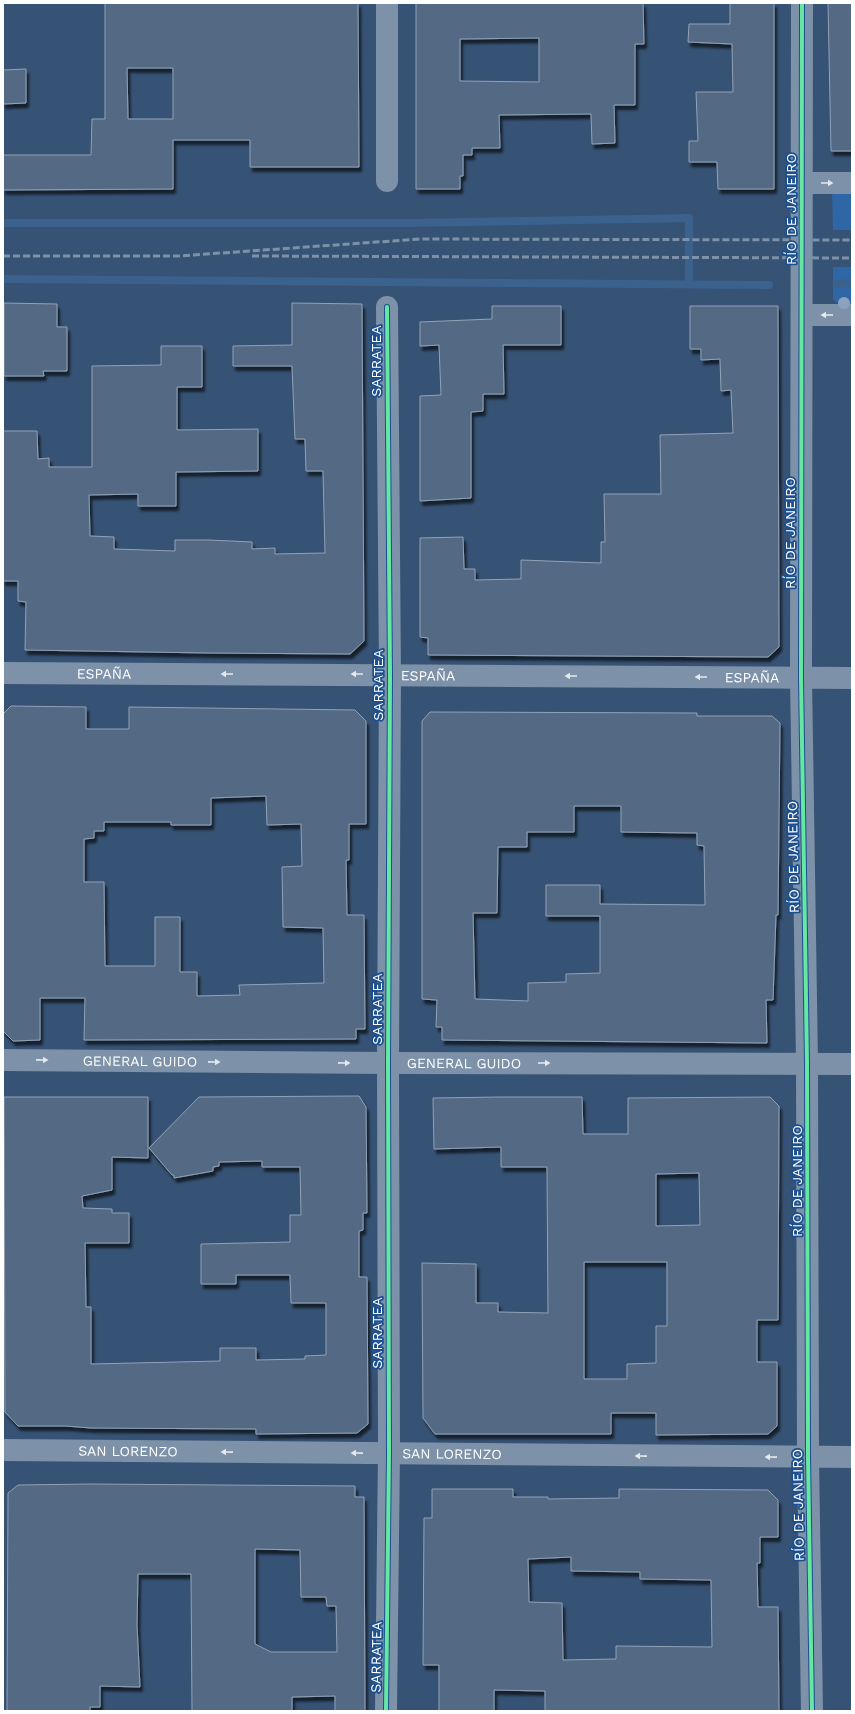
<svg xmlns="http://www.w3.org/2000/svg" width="855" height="1714" viewBox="0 0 855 1714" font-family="'Work Sans',sans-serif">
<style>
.green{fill:#2f66a5}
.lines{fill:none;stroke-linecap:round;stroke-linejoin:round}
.stream{stroke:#3b618d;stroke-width:8}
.building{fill:#526984;stroke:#92a2b6;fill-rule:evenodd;filter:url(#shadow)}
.minor{stroke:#7d92a8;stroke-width:22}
.rail{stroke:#7e92a7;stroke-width:3;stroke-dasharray:7 3;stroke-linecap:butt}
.cycleway-casing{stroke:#1b4f8f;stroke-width:6}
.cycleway{stroke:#66e7a1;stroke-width:4}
.tree{fill:#8aa2be}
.oneway{fill:#e5e9ee}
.labels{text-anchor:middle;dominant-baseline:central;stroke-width:3.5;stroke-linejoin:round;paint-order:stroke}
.street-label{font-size:14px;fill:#fff;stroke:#1b4f8f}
</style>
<defs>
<filter id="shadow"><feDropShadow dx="2.5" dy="4.5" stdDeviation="1" flood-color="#0009"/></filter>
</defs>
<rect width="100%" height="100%" fill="#365274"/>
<g class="green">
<polygon points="832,191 852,191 852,230 833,230"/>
<polygon points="833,267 852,267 852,307 841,307 833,299"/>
</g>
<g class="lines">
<g class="stream">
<polyline points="4,223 411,223 689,218 689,284"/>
<polyline points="3,279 769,285"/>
<polyline points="838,283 852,283"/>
</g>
</g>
<g class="building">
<path d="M105 3H358L359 167H250V140H173V189L3 190V155H91L92 119H105ZM127 68H173V119H128Z"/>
<path d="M416 3H643L644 44H635V105H614L615 143 592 144 591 114 499 115 500 148H472V155H463V176H460V189H416ZM539 38V82L460 81V39Z"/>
<polygon points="730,3 774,3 774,189 718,189 717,162 689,162 689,141 698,141 696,92 733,92 732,44 688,42 689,24 730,24"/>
<polygon points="828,3 852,3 852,151 831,151"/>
<polygon points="26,69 26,103 3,104 3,70"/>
<polygon points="4,303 57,304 57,327 67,327 67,371 43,371 44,376 4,376"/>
<polygon points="292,303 362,304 364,641 350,654 209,653 25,650 26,602 18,601 18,581 3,581 3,431 37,431 38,459 49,458 49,467 92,467 92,366 161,365 161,346 202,346 202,387 177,387 177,430 258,429 258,471 176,472 176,506 138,506 138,494 89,495 90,536 114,537 114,549 175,551 175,540 209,540 252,542 252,549 275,548 275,554 325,553 323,471 306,471 305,439 295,439 292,366 233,366 233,346 292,345"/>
<polygon points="492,306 561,306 561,345 503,345 504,394 483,394 483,411 471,412 471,498 420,501 420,396 441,395 439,345 420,346 420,322 492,319"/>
<polygon points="690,306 778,306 779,647 768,657 428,655 428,638 420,637 420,538 463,537 464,569 475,569 475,580 521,579 521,560 601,563 601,542 605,542 604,494 661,494 660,435 733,433 731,390 721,391 720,359 701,360 701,349 690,349"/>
<path d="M11 706 86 707V729H129V707L355 710 366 721V824H349V860H346L347 915H364L365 1029H356V1039L84 1040 85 998H40V1040L13 1041 3 1031V714ZM266 796 267 825 301 824 302 866 282 867 283 927 323 928 324 983 239 985 240 995 197 996V972H180V917H155V966H105L104 882H84V839L94 838V831H104V822H171V825H211V798Z"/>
<path d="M430 712 697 713V716H772L780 723 778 915H776L773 1000H766L767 1043 442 1040V1027H436L437 1000 422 999V721ZM574 806H621V832L697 833V845L704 846 705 905 600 904V885H546V916H600V973L566 974V982L528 983V1001L475 999 473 913H497L498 847H527V832H574Z"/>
<polygon points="359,1096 366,1107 367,1213 363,1213 363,1230 359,1231 359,1277 367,1277 368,1424 357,1433 256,1434 256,1429 91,1428 66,1426 18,1426 5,1412 4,1097 148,1097 148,1158 112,1157 112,1190 82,1196 83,1208 112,1209 112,1213 129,1213 129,1243 85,1243 86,1307 91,1307 91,1364 220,1361 220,1348 256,1348 256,1360 305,1359 305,1356 326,1355 326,1303 291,1303 290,1275 236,1275 236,1284 201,1284 201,1244 290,1242 290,1215 301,1215 300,1167 262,1167 262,1161 219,1162 219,1166 213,1167 213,1171 174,1178 174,1175 172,1175 149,1148 199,1097"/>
<path d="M500 1097H582L583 1134H628V1098L770 1097 779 1106 778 1320H757V1362H777V1426L768 1434 656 1435V1413H611V1434H435L423 1418 422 1263 476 1264V1303H498V1312L548 1313 547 1167H501V1147L434 1149 433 1098ZM699 1173 700 1225 656 1226V1174ZM584 1262H667V1326H656V1363L627 1364V1379H584Z"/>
<path d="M91 1484 355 1486V1497H364L365 1711H335V1696L292 1697V1711H192L191 1574H138L137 1625 140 1687 100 1686V1707H90V1711H7L8 1493 18 1485ZM255 1549 300 1550 301 1597H326L327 1606H336L337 1652H271L255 1644Z"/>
<path d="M432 1489H513V1497H548V1499L619 1498V1489L768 1490 778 1500V1537H760V1563H757L758 1607H778L779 1711H545V1691L494 1690V1711H439V1665H423L424 1518H432ZM571 1557V1571L640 1572V1579L711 1580 712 1647 616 1646V1659L563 1660 562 1603 529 1602 528 1559Z"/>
</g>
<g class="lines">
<g class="minor">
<polyline points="802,3 801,678 807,1063 808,1457 812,1711"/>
<polyline points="387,181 387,3"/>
<polyline points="803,183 852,183"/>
<polyline points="802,315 852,315"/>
<path id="s1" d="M3 673 852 678"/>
<path id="s2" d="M3 1060 388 1063 852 1064"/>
<path id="s3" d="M3 1450 852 1457"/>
<polyline points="386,1711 389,1453 388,1063 390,674 387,307"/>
</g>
<g class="rail">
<polyline points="3,256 179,256 420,239 852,240"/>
<polyline points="252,256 852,258"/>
</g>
<defs>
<g id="cycleway">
<polyline points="802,3 801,678 807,1063 808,1457 812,1711"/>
<polyline points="386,1711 389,1453 388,1063 390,674 387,307"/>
</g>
</defs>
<use href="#cycleway" class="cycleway-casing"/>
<use href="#cycleway" class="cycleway"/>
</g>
<circle class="tree" cx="844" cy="303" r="6"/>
<defs><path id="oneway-solid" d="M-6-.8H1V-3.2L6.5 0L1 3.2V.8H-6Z"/></defs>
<g class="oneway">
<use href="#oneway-solid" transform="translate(827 183)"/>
<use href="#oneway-solid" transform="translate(827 315) rotate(-180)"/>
<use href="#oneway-solid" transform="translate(227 674) rotate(-180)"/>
<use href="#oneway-solid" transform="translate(357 674) rotate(-180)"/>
<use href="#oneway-solid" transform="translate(571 676) rotate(-180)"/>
<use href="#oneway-solid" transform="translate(701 677) rotate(-180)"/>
<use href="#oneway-solid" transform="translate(42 1060) rotate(1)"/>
<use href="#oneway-solid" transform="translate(214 1062) rotate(1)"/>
<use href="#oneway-solid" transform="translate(344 1063) rotate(1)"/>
<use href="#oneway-solid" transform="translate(544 1063)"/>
<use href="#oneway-solid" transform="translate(227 1452) rotate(-179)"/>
<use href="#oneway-solid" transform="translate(357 1453) rotate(-179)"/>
<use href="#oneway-solid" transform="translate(641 1456) rotate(-179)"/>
<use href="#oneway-solid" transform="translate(771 1457) rotate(-179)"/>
</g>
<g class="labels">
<g class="street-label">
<text transform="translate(791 209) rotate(-90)">RÍO DE JANEIRO</text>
<text transform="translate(376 361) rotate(-90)">SARRATEA</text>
<text transform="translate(790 533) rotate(-90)">RÍO DE JANEIRO</text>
<text stroke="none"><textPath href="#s1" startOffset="101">ESPAÑA</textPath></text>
<text stroke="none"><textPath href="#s1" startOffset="425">ESPAÑA</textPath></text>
<text stroke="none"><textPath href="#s1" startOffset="749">ESPAÑA</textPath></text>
<text transform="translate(378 685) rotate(-90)">SARRATEA</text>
<text transform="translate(793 857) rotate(-91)">RÍO DE JANEIRO</text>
<text transform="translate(377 1009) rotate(-90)">SARRATEA</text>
<text stroke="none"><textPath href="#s2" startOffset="137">GENERAL GUIDO</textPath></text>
<text stroke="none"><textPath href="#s2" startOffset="461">GENERAL GUIDO</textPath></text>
<text transform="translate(797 1181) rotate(-90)">RÍO DE JANEIRO</text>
<text transform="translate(377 1333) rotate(-90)">SARRATEA</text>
<text stroke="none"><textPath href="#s3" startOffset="125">SAN LORENZO</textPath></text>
<text stroke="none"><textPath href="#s3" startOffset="449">SAN LORENZO</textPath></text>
<text transform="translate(798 1505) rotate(-91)">RÍO DE JANEIRO</text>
<text transform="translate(376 1657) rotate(-89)">SARRATEA</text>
</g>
</g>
<rect width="855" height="1714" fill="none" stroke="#ffffff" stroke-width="8"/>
</svg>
